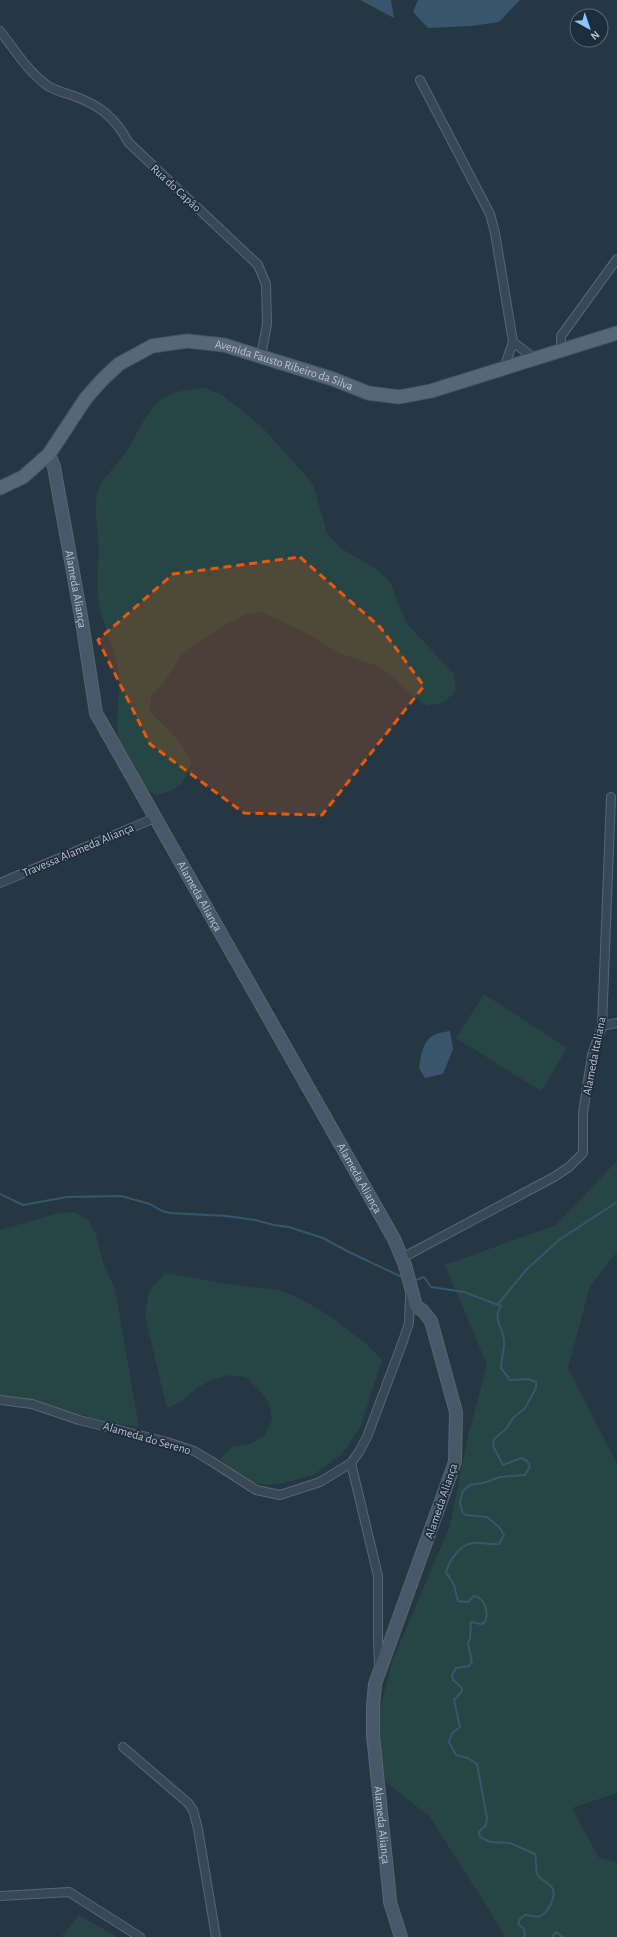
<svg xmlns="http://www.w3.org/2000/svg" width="617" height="1937" viewBox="0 0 617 1937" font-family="'Alegreya Sans',sans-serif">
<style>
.green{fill:#284545}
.water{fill:#39556c}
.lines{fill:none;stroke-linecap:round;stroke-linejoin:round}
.stream{stroke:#39556c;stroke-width:2}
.street-casing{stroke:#596671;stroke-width:10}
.secondary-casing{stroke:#596671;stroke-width:14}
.primary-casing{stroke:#475460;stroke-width:15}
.street{stroke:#3a4854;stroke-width:8}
.secondary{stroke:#485867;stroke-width:12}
.primary{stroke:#596774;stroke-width:13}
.marked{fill:#e8590c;fill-opacity:0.2;stroke:#e8590c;stroke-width:3;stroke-dasharray:8 5;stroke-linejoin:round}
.labels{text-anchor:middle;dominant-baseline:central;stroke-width:3.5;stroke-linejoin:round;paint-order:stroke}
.street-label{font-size:12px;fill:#b8c3cd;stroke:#1f2d39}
</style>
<rect width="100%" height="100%" fill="#263744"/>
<g class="green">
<path d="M205 388 222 395 261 426 313 484 327 533 339 547 374 568 389 580 407 624 454 674 456 691 444 702 427 706 413 696 389 674 375 665 339 653 308 634 261 612 245 615 227 624 195 644 182 655 163 684 151 696 150 712C168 729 181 739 191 762 184 785 180 789 156 795 140 786 139 783 131 767 126 759 121 749 119 740 114 716 122 693 118 670 115 647 103 626 99 603 96 586 98 569 99 552 99 531 92 509 99 488 103 478 124 457 131 444 154 404 154 392 205 388Z"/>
<polygon points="484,994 567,1048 541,1091 456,1038"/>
<polygon points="617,1161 617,1252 590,1286 568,1368 617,1464 617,1793 572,1808 599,1858 617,1862 617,1937 506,1937 430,1817 386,1782 376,1725 392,1662 450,1526 469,1432 487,1365 445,1265 556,1225"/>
<polygon points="75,1212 89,1221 96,1235 103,1263 115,1290 139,1427 111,1423 19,1398 0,1398 0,1230 58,1213"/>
<polygon points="165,1273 241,1286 279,1290 295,1296 325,1313 365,1343 382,1360 360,1428 342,1454 313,1475 280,1484 257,1484 231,1469 220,1458 233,1447 251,1444 265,1435 272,1419 269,1402 258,1389 246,1377 230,1375 214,1379 200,1386 178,1403 167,1408 145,1316 149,1291"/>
<polygon points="79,1915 117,1937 61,1937"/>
</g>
<g class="water">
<polygon points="360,0 391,0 394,18 362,1"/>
<polygon points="418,0 520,0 499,22 471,26 428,28 413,12"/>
<path d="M450 1031 453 1049 443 1074 425 1078 419 1068C423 1045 424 1034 450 1031Z"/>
</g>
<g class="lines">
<g class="stream">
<polyline points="0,1194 23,1205 67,1197 121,1196 150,1204 162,1211 170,1213 227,1216 255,1220 274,1225 289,1227 323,1238 349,1252 404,1278"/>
<path d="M413 1281 424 1277 431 1287 464 1292 501 1306C492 1319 503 1327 504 1340 505 1349 501 1359 501 1368L510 1380 528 1379 536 1382V1388L525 1408 513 1418 506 1429 494 1439 493 1446 503 1465 521 1458 527 1461 530 1466 525 1475 500 1477 483 1483 470 1485 463 1491 460 1502 462 1511 465 1515 487 1517 499 1527 504 1535 499 1544C490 1545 482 1542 473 1543 460 1544 449 1561 446 1572L454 1585 458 1601 468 1602 474 1596C485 1598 489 1612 485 1622L481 1624 471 1622 470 1639 468 1644 472 1662 469 1666 456 1668 452 1675 453 1680 462 1688V1691L454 1700 460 1727 452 1733 449 1742 456 1755 468 1758 477 1764 487 1818 486 1825 479 1832 480 1837 490 1842 510 1843 535 1854C537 1861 535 1867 537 1873 539 1880 546 1881 551 1886 558 1894 549 1911 541 1916 536 1918 531 1915 525 1915L520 1919 518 1924 524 1929 525 1937"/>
<polyline points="498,1304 526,1270 559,1240 617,1202"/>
<polyline points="552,1937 556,1932 563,1937"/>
</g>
<defs>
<g id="street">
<path d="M0 31C15 50 28 72 48 86 56 91 65 93 74 96 99 105 116 118 128 142L258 265 266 284 267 324 261 356"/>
<polyline points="420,80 490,214 495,233 513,342 504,368"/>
<polyline points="513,342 535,359"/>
<polyline points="561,350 561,336 617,259"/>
<polyline points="0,883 155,818"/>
<polyline points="602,1026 617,1023"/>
<polyline points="402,1258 554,1177 569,1167 583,1153 583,1113 592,1055 602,1026 611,797"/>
<polyline points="0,1400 32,1404 79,1420 167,1442 194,1451 211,1461 256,1490 280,1495 320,1482 351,1463 359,1452 367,1437 403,1341 409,1323 410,1296"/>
<polyline points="351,1463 378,1576 378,1639 379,1666"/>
<polyline points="123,1747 188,1803 193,1810 198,1829 216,1937"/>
<polyline points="0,1896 69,1892 140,1937"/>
</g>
<g id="secondary">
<path id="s1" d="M49 454 54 467 82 622 96 713 394 1239 405 1265 416 1306 423 1311 431 1321 456 1412 455 1462 375 1684 373 1706V1735L389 1890 390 1902 401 1937"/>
</g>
<g id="primary">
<path id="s2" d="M0 488 23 477 49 454 86 398 102 380 119 364 152 346 187 341 224 345 333 379 368 393 399 397 431 391 617 333"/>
</g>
</defs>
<use href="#street" class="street-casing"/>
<use href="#secondary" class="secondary-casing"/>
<use href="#primary" class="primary-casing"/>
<use href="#street" class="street"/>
<use href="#secondary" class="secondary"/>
<use href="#primary" class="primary"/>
</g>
<path class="marked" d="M300 557 380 627 424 686 322 815 244 813 150 744 98 640 173 574Z"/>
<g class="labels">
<g class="street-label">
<text transform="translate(176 188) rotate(43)">Rua do Capão</text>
<text stroke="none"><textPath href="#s2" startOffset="348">Avenida Fausto Ribeiro da Silva</textPath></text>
<text stroke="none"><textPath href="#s1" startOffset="138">Alameda Aliança</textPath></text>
<text transform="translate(78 850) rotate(-23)">Travessa Alameda Aliança</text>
<text stroke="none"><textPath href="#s1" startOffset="474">Alameda Aliança</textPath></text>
<text transform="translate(594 1056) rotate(-79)">Alameda Italiana</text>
<text stroke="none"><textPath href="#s1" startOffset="798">Alameda Aliança</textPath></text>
<text transform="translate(147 1438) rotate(16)">Alameda do Sereno</text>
<text transform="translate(441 1501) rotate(-71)">Alameda Aliança</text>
<text stroke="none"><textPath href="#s1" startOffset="1482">Alameda Aliança</textPath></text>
</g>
</g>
<g transform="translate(589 28) rotate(140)"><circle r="19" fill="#1f2d39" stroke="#5c6974"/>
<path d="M0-3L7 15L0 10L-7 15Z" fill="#8dc6fd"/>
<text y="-6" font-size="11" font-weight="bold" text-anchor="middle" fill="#b8c3cd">N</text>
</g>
</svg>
